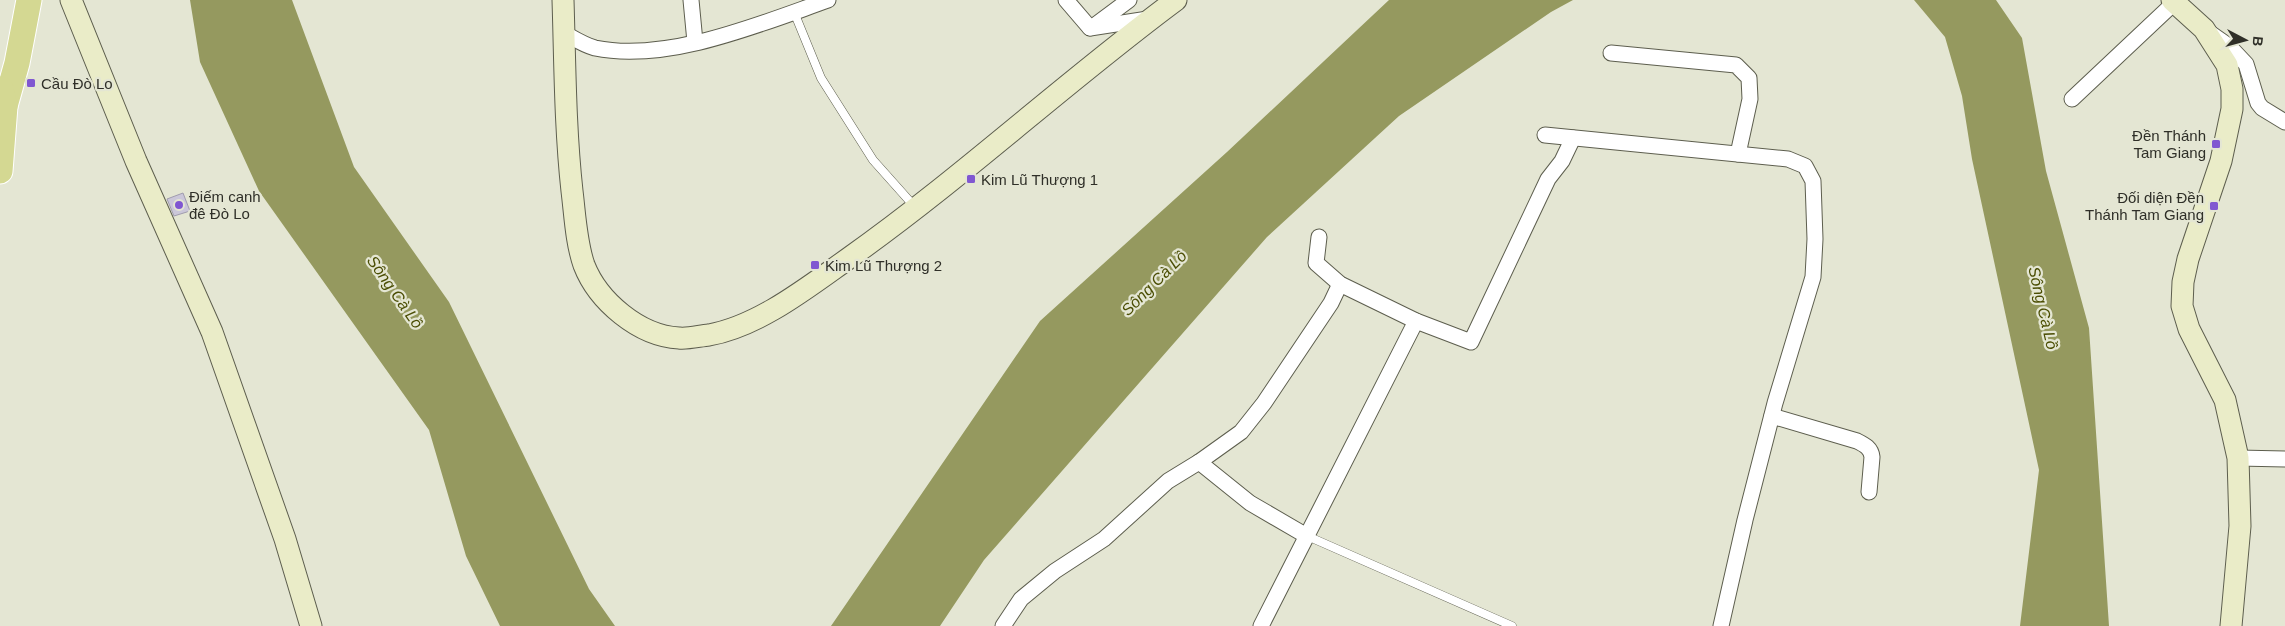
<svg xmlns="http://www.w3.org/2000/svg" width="2285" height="626" viewBox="0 0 2285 626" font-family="Arial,sans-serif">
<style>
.water{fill:#95995f}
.building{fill:#cbc7d9;stroke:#a09cae}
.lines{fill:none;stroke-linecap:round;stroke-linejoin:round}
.lane-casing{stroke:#5d5e4e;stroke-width:9}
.street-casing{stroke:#5d5e4e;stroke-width:17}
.secondary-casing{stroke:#5d5e4e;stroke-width:23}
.primary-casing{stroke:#fff;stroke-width:27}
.lane{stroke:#fff;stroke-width:8}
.street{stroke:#fff;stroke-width:15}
.secondary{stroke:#eaecc8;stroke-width:21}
.primary{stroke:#d4d892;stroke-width:25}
.poi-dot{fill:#8057d1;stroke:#e4e6d3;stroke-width:2}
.labels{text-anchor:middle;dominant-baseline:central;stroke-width:4.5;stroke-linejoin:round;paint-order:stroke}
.poi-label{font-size:15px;fill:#2f2f28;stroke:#e4e6d3;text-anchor:start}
.water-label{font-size:16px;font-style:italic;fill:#4b4e04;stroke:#e4e6d3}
</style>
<rect width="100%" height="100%" fill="#e4e6d3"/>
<g class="water">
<polygon points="190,0 292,0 354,167 449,302 589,589 615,626 500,626 466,556 429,430 259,191 200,62"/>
<polygon points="1389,0 1573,0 1551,12 1399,116 1267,237 984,560 940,626 831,626 1040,321 1227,152"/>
<polygon points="1914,0 1996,0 2022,38 2046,171 2089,328 2109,626 2020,626 2039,470 1972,159 1962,96 1945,37"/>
</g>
<polygon class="building" points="183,193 190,211 174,216 167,199"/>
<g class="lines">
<defs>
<g id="lane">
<polyline points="794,12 821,78 873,160 914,206"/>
<polyline points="1305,535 1512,626"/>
</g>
<g id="street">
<polyline points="691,0 695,42"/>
<polyline points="1066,0 1090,28"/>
<polyline points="1094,26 1129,0"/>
<polyline points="1090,28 1148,19"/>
<path d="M564 33C573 38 584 45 595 48 667 63 760 24 828 0"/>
<polyline points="2210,33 2230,47 2246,64 2258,103 2262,108 2285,122"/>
<polyline points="1611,53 1736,65 1749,78 1750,99 1738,154"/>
<polyline points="2072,99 2175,2"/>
<polyline points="1545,135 1788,159 1805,166 1813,181 1815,239 1813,277 1775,403 1745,520 1721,626"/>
<polyline points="1319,237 1316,263 1340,284 1416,321 1471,342 1548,179 1562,161 1573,138"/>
<path d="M1772 416 1857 441C1865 445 1871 448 1872 457L1869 492"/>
<polyline points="2238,458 2285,459"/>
<polyline points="1305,535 1250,503 1199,462 1241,432 1264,403 1331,303 1340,284"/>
<polyline points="1003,626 1021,599 1055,571 1104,539 1168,481 1199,462"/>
<polyline points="1261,626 1416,321"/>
</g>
<g id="secondary">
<polyline points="71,0 136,161 212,332 285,539 311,626"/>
<path d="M563 0C565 64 565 127 572 191 575 215 576 242 584 265 598 301 639 336 679 338 688 339 699 336 709 335 759 326 808 287 849 258 962 178 1064 83 1176 0"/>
<polyline points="2172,0 2204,29 2227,65 2232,89 2232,109 2221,161 2188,259 2183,282 2182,306 2189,329 2225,400 2238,458 2240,526 2231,626"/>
</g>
<g id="primary">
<polyline points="5,106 17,63 29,0"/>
<polyline points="0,171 5,106 1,89"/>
</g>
</defs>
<use href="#lane" class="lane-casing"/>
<use href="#street" class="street-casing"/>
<use href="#secondary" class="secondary-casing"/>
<use href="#primary" class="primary-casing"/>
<use href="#lane" class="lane"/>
<use href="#street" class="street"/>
<use href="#secondary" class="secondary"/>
<use href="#primary" class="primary"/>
</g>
<g class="poi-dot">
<rect x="26" y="78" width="10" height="10" rx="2.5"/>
<rect x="2211" y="139" width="10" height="10" rx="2.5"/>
<rect x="966" y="174" width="10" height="10" rx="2.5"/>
<circle cx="179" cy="205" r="5"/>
<rect x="2209" y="201" width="10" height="10" rx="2.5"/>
<rect x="810" y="260" width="10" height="10" rx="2.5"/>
</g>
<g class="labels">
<g class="poi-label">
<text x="41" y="83">Cầu Đò Lo</text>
<text x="2206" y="135" text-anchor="end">Đền Thánh<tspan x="2206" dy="17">Tam Giang</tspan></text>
<text x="981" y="179">Kim Lũ Thượng 1</text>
<text x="189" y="196">Điếm canh<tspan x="189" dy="17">đê Đò Lo</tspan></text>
<text x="2204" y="197" text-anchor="end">Đối diện Đền<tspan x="2204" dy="17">Thánh Tam Giang</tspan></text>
<text x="825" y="265">Kim Lũ Thượng 2</text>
</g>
<g class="water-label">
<text transform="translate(1154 283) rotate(-45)">Sông Cà Lồ</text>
<text transform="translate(395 292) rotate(55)">Sông Cà Lồ</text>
<text transform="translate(2043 308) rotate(77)">Sông Cà Lồ</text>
</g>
</g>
<g transform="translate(2245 40) rotate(96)" stroke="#e4e6d3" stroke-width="4" paint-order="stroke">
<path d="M0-4L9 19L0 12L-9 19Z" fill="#2f2f28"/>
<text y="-8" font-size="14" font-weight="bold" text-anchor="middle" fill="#2f2f28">B</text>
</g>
</svg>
